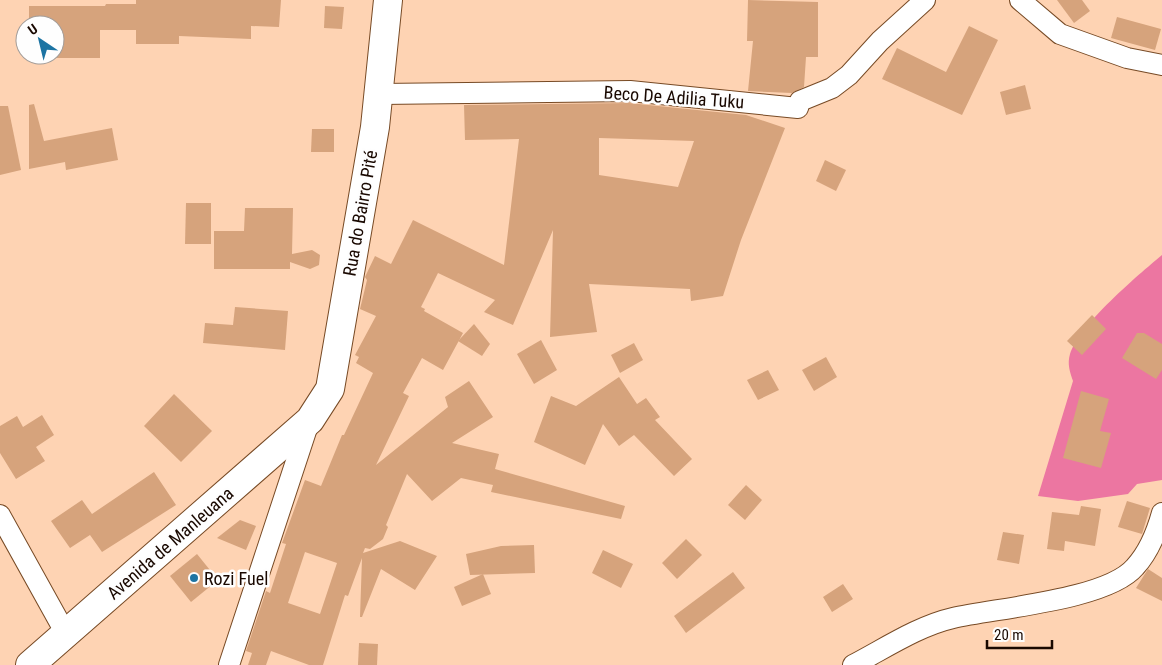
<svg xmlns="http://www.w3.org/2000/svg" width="1162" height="665" viewBox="0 0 1162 665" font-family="'Roboto Condensed',sans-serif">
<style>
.forest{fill:#ec76a1}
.building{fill:#d6a37c;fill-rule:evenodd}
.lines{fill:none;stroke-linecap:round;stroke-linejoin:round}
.street-casing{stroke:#774a25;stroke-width:22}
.secondary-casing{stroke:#774a25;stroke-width:30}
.street{stroke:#fff;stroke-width:20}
.secondary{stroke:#fff;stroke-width:28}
.poi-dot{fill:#1c74a3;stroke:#fefefe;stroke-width:2}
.labels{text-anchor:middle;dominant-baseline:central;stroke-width:5;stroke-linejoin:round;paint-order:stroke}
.street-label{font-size:18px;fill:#190800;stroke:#fefefe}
.poi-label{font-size:18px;fill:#190800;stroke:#fefefe;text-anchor:start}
</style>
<rect width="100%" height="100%" fill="#fed3b3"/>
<path class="forest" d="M1162 255V480L1137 484 1128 494 1078 501 1038 496 1073 381C1070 372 1067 364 1070 354 1080 324 1137 276 1162 255Z"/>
<g class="building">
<polygon points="136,0 281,0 279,27 251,26 251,39 179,36 179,44 136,44 136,30 100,30 100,58 29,58 29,55 55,55 55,25 29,25 29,6 105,6 106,4 136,4"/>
<polygon points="748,0 818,2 818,57 806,57 804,87 792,93 748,91 753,41 747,41"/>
<polygon points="1057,0 1082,0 1090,11 1074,23"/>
<polygon points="325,6 344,7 342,29 324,28"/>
<polygon points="1117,17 1161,29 1155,50 1111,38"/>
<polygon points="969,26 998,40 962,115 882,79 897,48 946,72"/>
<polygon points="1025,85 1031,109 1006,115 1000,92"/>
<path d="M629 103 746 115 785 128 741 240 723 296 691 301 690 289 589 284 597 332 550 337 553 230 513 325 484 312 495 300 438 273 421 307 425 309 424 311 463 333 443 370 422 358 403 393 409 396 376 465 448 407 445 397 469 381 493 417 452 443 499 454 495 469 625 506 621 519 491 492 493 485 461 478 432 501 407 474 386 525 388 527 383 539 370 549 365 548 363 553 400 541 437 556 415 590 381 569 362 617H360L362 558 348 596 345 595 323 665H309L271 651 266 665H248L252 653 246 651 266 591 270 593 286 544 282 543 305 480 321 486 342 435H344L373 373 356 363 359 357 355 355 376 316 360 309 367 280 365 277 375 256 391 264 413 220 504 265 519 139 465 140 464 105ZM599 138 694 141 678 187 599 175ZM305 552 337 563 320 614 288 603Z"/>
<polygon points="34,104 44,141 112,128 118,160 66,170 65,162 29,169 29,105"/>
<polygon points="0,106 8,106 21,170 0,175"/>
<polygon points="312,129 334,129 334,152 311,152"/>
<polygon points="825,160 846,170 836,191 816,181"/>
<polygon points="186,203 211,203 211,244 185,244"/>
<polygon points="245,208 293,208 292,254 312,250 320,255 319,265 310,269 290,262 290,269 214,269 214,231 244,231"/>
<polygon points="235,307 288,311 285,350 203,343 205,323 233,325"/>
<polygon points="1092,315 1106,329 1082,355 1067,341"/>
<polygon points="474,324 490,344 482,356 458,341"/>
<polygon points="1137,333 1144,333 1162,344 1162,370 1156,379 1122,358"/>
<polygon points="541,340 557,370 534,384 517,354"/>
<polygon points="634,343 643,360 620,373 611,355"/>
<polygon points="826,357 837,377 814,391 802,370"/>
<polygon points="768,370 779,390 758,400 747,380"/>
<polygon points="619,377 637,404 646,398 660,417 655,420 692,459 674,476 634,435 619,446 603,424 585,465 534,442 551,396 576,406"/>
<polygon points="1081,391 1109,399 1100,431 1111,433 1101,468 1063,458"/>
<polygon points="174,394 212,431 181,462 144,426"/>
<polygon points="42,415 54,435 36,447 45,461 16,479 0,453 0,426 17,416 23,427"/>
<polygon points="154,472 176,505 102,552 90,535 70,548 51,521 82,500 92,514"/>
<polygon points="746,485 762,500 745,520 728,505"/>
<polygon points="1127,501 1150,508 1142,534 1118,527"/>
<polygon points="1081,506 1101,509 1095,546 1065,541 1064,551 1047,549 1052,512 1079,515"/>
<polygon points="240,520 256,526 246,550 217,538"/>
<polygon points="1003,532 1024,535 1019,564 997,560"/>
<polygon points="686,539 702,555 677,579 662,563"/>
<polygon points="534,545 535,573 470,575 466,554 501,546"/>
<polygon points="603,550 633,564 621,588 592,573"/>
<polygon points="197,554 218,580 191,602 170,576"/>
<polygon points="1148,569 1162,578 1162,601 1136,588"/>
<polygon points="733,572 745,588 686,633 674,616"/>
<polygon points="483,574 491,594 462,606 454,587"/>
<polygon points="843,584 853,599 832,612 823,597"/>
<polygon points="359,643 378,644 377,665 358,665"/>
</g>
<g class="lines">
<defs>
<g id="street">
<polyline points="1020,0 1060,34 1127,58 1162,65"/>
<polyline points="380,94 630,91 798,108 800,101 832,88 849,75 880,41 925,0"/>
<polyline points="0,515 66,634"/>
<polyline points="229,665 309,422"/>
<path d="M853 665C884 649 918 626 953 618 996 608 1107 600 1135 567 1148 553 1157 531 1162 513"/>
</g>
<polyline id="secondary" points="30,665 310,420 330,389 375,127 388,0"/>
</defs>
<use href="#street" class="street-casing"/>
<use href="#secondary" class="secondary-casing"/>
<use href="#street" class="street"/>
<use href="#secondary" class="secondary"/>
</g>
<circle class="poi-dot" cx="194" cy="578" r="5"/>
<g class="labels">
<g class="street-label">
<text transform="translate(674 97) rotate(4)">Beco De Adilia Tuku</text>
<text transform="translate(360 213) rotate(-80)">Rua do Bairro Pité</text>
<text transform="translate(170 543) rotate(-41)">Avenida de Manleuana</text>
</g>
<g class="poi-label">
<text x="204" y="578">Rozi Fuel</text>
</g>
</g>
<g transform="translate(40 40) rotate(325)"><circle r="24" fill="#fefefe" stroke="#a29c98"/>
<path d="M0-4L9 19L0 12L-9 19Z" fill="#1c74a3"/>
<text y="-8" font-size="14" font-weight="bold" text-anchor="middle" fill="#190800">U</text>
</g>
<path d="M987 640v8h65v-8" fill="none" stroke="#190800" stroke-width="2.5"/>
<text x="994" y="640" font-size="15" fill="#190800" stroke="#fefefe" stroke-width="4" paint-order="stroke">20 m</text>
</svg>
